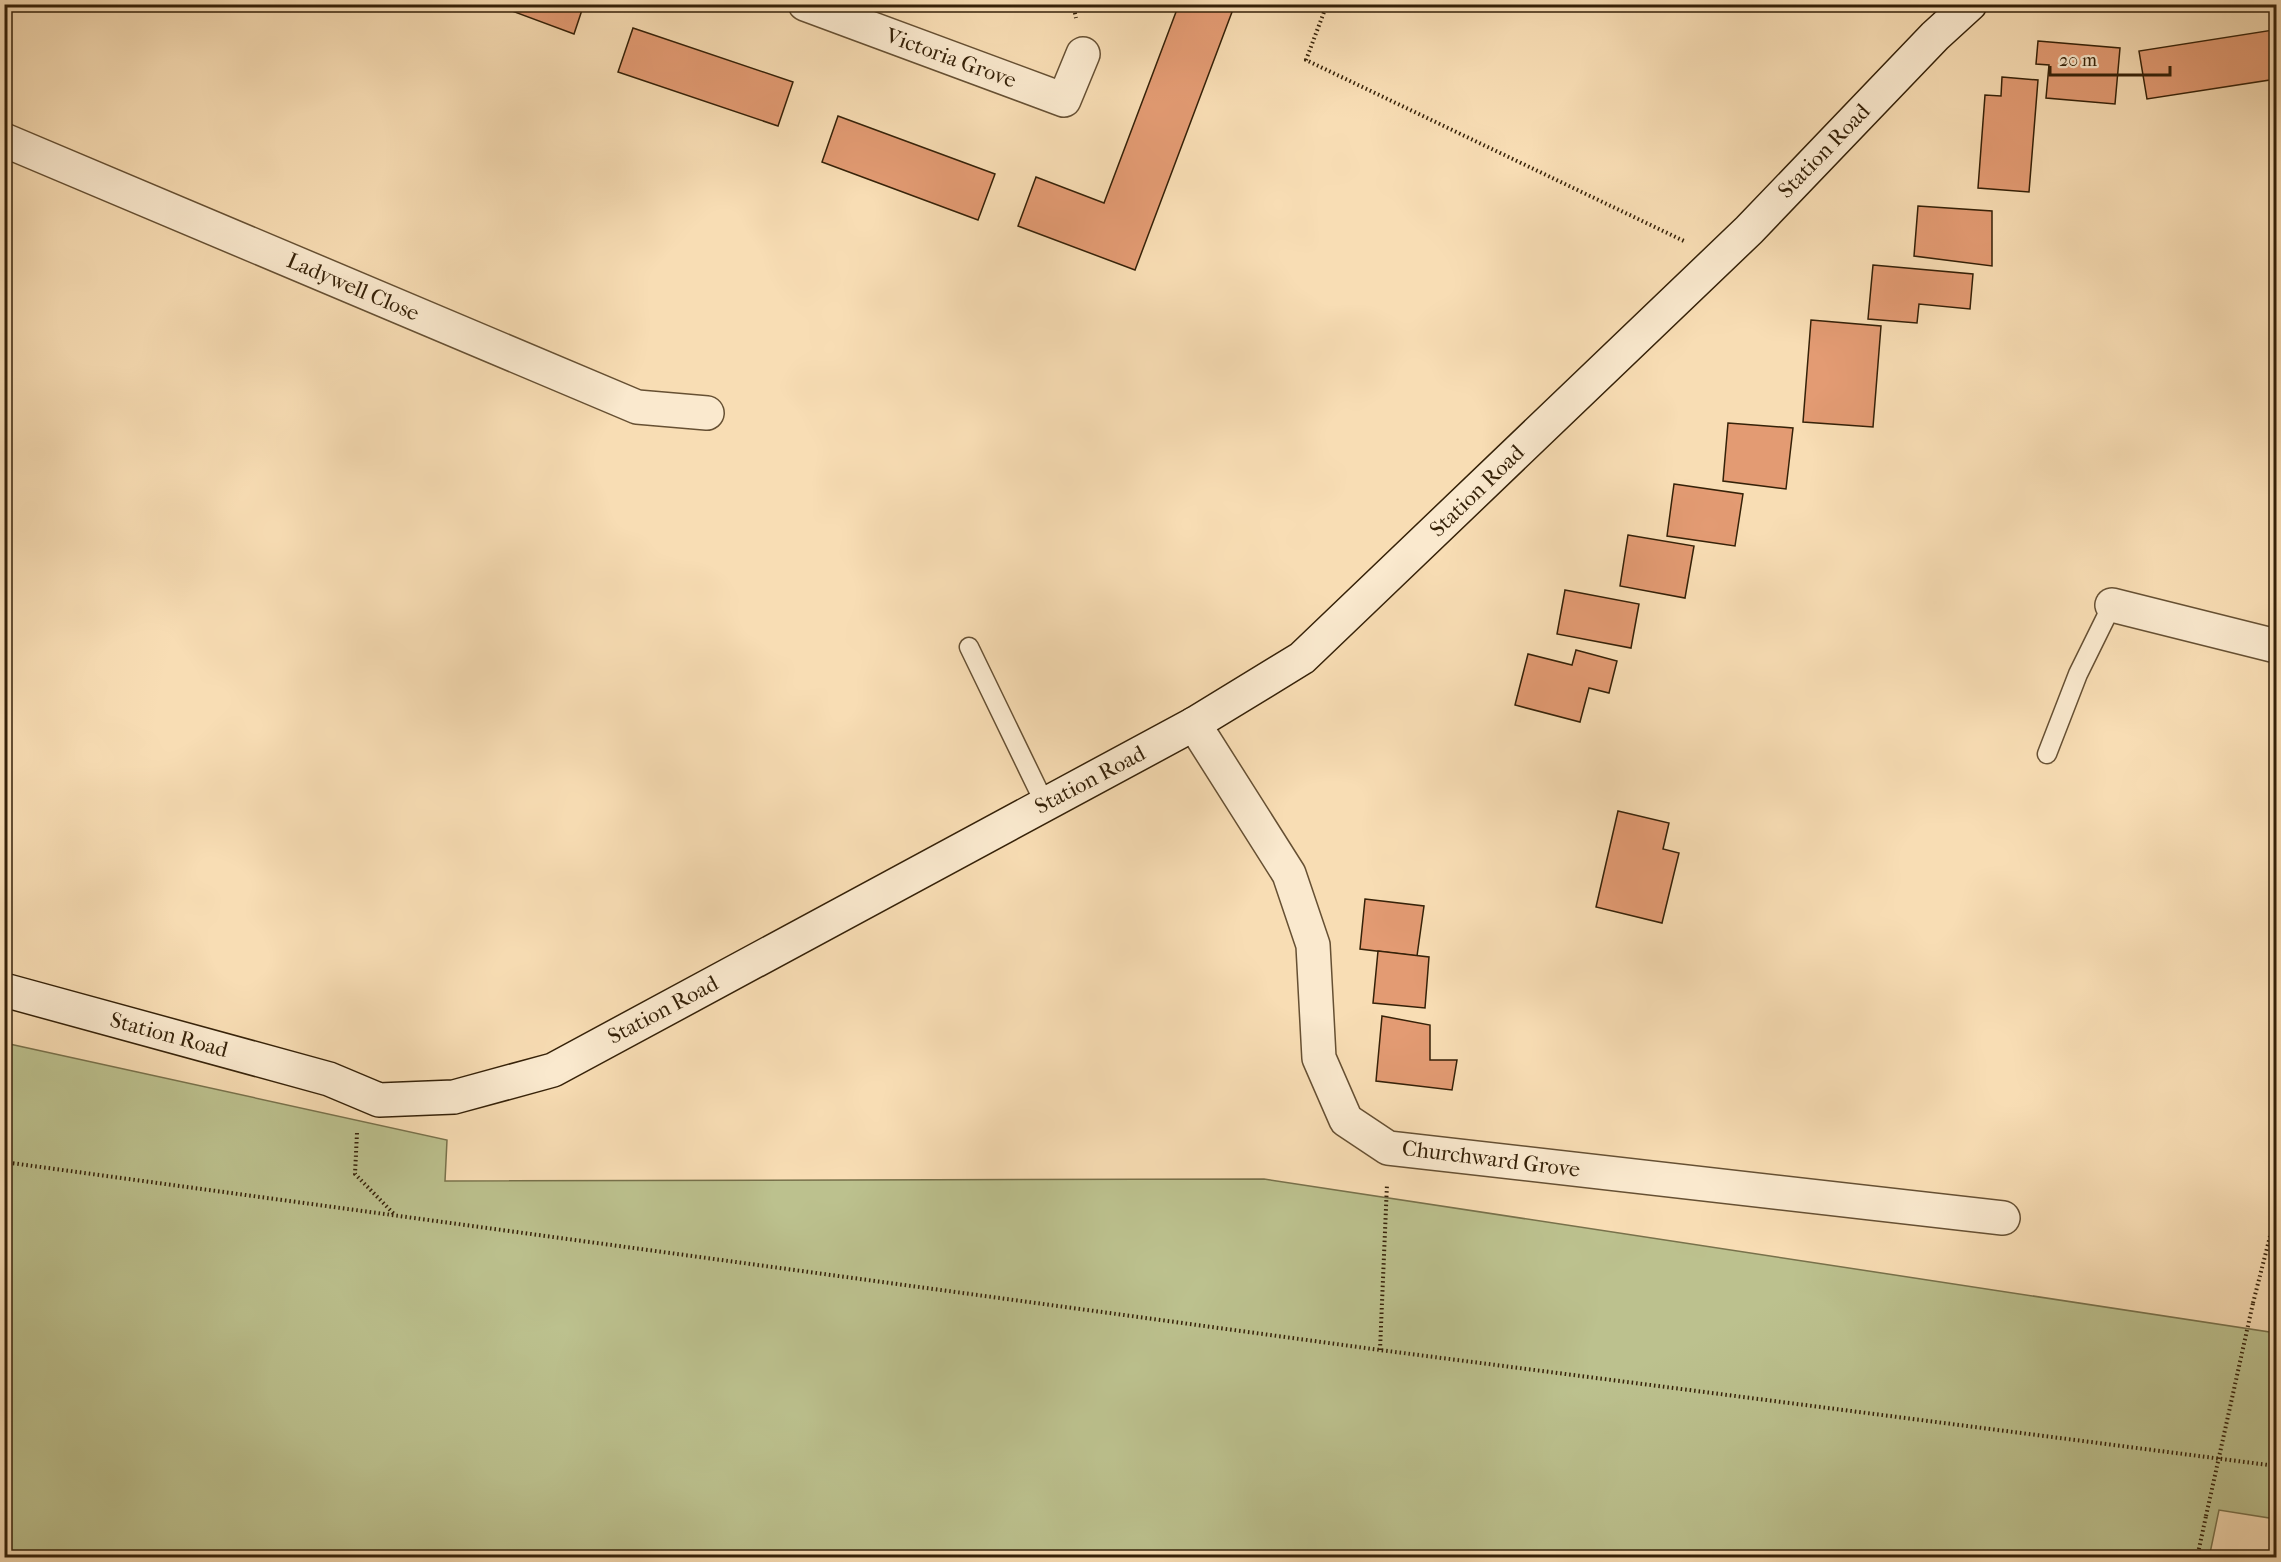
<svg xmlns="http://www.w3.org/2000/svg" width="2281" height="1562" viewBox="0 0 2281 1562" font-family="'IM FELL French Canon',serif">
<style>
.green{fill:#bcc18e;stroke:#78714b;stroke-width:1.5}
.building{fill:#e39b73;stroke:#352108;stroke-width:1.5}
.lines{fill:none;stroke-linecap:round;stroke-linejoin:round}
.lane-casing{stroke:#665033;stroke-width:21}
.street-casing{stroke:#665033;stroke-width:36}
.secondary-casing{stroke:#352108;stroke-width:36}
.path{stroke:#352108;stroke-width:4;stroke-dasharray:1.5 3;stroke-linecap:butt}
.lane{stroke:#fae9ce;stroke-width:18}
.street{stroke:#fae9ce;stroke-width:33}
.secondary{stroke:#fae9ce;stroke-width:33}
.path-bridge{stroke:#352108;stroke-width:4;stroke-dasharray:1.5 3;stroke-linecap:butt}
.labels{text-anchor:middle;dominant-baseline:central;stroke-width:4.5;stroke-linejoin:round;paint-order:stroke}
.street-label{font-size:22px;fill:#352108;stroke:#fae9ce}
</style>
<rect width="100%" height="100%" fill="#f8ddb4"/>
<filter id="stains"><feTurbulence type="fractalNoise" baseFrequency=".00333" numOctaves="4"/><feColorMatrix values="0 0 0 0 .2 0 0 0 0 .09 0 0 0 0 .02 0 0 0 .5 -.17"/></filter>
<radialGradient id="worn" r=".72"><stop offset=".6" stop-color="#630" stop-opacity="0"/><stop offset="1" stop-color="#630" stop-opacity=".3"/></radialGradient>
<polygon class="green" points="5,1043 447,1140 445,1181 1264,1179 2276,1333 2276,1519 2219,1510 2209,1558 5,1557"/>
<g class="building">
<polygon points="493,4 584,4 574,34"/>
<polygon points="1179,4 1235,4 1135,270 1018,226 1036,177 1104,203"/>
<polygon points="633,28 793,82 778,126 618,72"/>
<polygon points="2273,30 2276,56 2276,79 2147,99 2139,51"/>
<polygon points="2038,41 2120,48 2115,104 2046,98 2049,65 2036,64"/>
<polygon points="2002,77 2038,80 2029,192 1978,188 1985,95 2001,96"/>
<polygon points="838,116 995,174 978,220 822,162"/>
<polygon points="1918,206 1992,211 1992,266 1914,256"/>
<polygon points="1873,265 1973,274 1970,309 1919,304 1917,323 1868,319"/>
<polygon points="1811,320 1881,326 1873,427 1803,422"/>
<polygon points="1728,423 1793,428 1786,489 1723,481"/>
<polygon points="1674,484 1743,494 1735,546 1667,536"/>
<polygon points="1628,535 1694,546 1685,598 1620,586"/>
<polygon points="1565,590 1639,604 1631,648 1557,634"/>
<polygon points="1576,650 1617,661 1609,693 1589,688 1580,722 1515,705 1528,654 1572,665"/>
<polygon points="1618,811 1669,823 1663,849 1679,853 1662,923 1596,907"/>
<polygon points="1365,899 1424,906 1417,956 1360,949"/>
<polygon points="1378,951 1429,957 1425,1008 1373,1003"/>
<polygon points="1382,1016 1430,1025 1430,1060 1457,1060 1452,1090 1376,1081"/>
</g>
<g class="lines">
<defs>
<g id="lane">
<polyline points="969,647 1045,804"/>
<polyline points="2047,754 2078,674 2112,605"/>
</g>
<g id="street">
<polyline points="805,4 1064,100 1083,54"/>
<polyline points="4,140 637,407 707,413"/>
<polyline points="2112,605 2276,646"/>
<polyline points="1194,724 1289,874 1313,945 1319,1058 1346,1120 1388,1148 2003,1218"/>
</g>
<polyline id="secondary" points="4,990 329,1079 379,1100 454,1097 553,1070 1194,724 1302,658 1749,230 1935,36 1970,4"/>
</defs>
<use href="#lane" class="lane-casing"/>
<use href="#street" class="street-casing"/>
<use href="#secondary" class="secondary-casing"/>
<g class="path">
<polyline points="1073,4 1076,18"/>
<polyline points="1327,4 1306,60 1684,241"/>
<polyline points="357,1133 355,1174 394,1214"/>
<polyline points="4,1162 1380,1350 2276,1466"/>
<polyline points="2253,1303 2276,1213"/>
<polyline points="1380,1350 1387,1184"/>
<polyline points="2197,1558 2206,1516"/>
</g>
<use href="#lane" class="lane"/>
<use href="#street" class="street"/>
<use href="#secondary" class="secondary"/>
<polyline class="path-bridge" points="2206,1516 2253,1303"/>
</g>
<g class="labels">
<g class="street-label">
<text transform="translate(951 58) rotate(20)">Victoria Grove</text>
<text transform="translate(1824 151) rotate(-46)">Station Road</text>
<text transform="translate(353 287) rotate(23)">Ladywell Close</text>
<text transform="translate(1477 491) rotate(-44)">Station Road</text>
<text transform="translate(1090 780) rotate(-28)">Station Road</text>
<text transform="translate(663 1010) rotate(-28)">Station Road</text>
<text transform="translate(169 1035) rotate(15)">Station Road</text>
<text transform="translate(1491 1159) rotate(7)">Churchward Grove</text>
</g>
</g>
<rect width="2281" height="1562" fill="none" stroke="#f8ddb4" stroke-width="24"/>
<rect x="6" y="6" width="2269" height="1550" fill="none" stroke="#352108" stroke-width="3"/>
<rect x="12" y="12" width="2257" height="1538" fill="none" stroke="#352108" stroke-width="1.5"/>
<path d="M2050 66v9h120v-9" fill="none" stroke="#352108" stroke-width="3"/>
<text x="2059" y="66" font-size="18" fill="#352108" stroke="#fae9ce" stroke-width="4.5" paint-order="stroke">20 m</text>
<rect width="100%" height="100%" filter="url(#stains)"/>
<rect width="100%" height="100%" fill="url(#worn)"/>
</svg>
